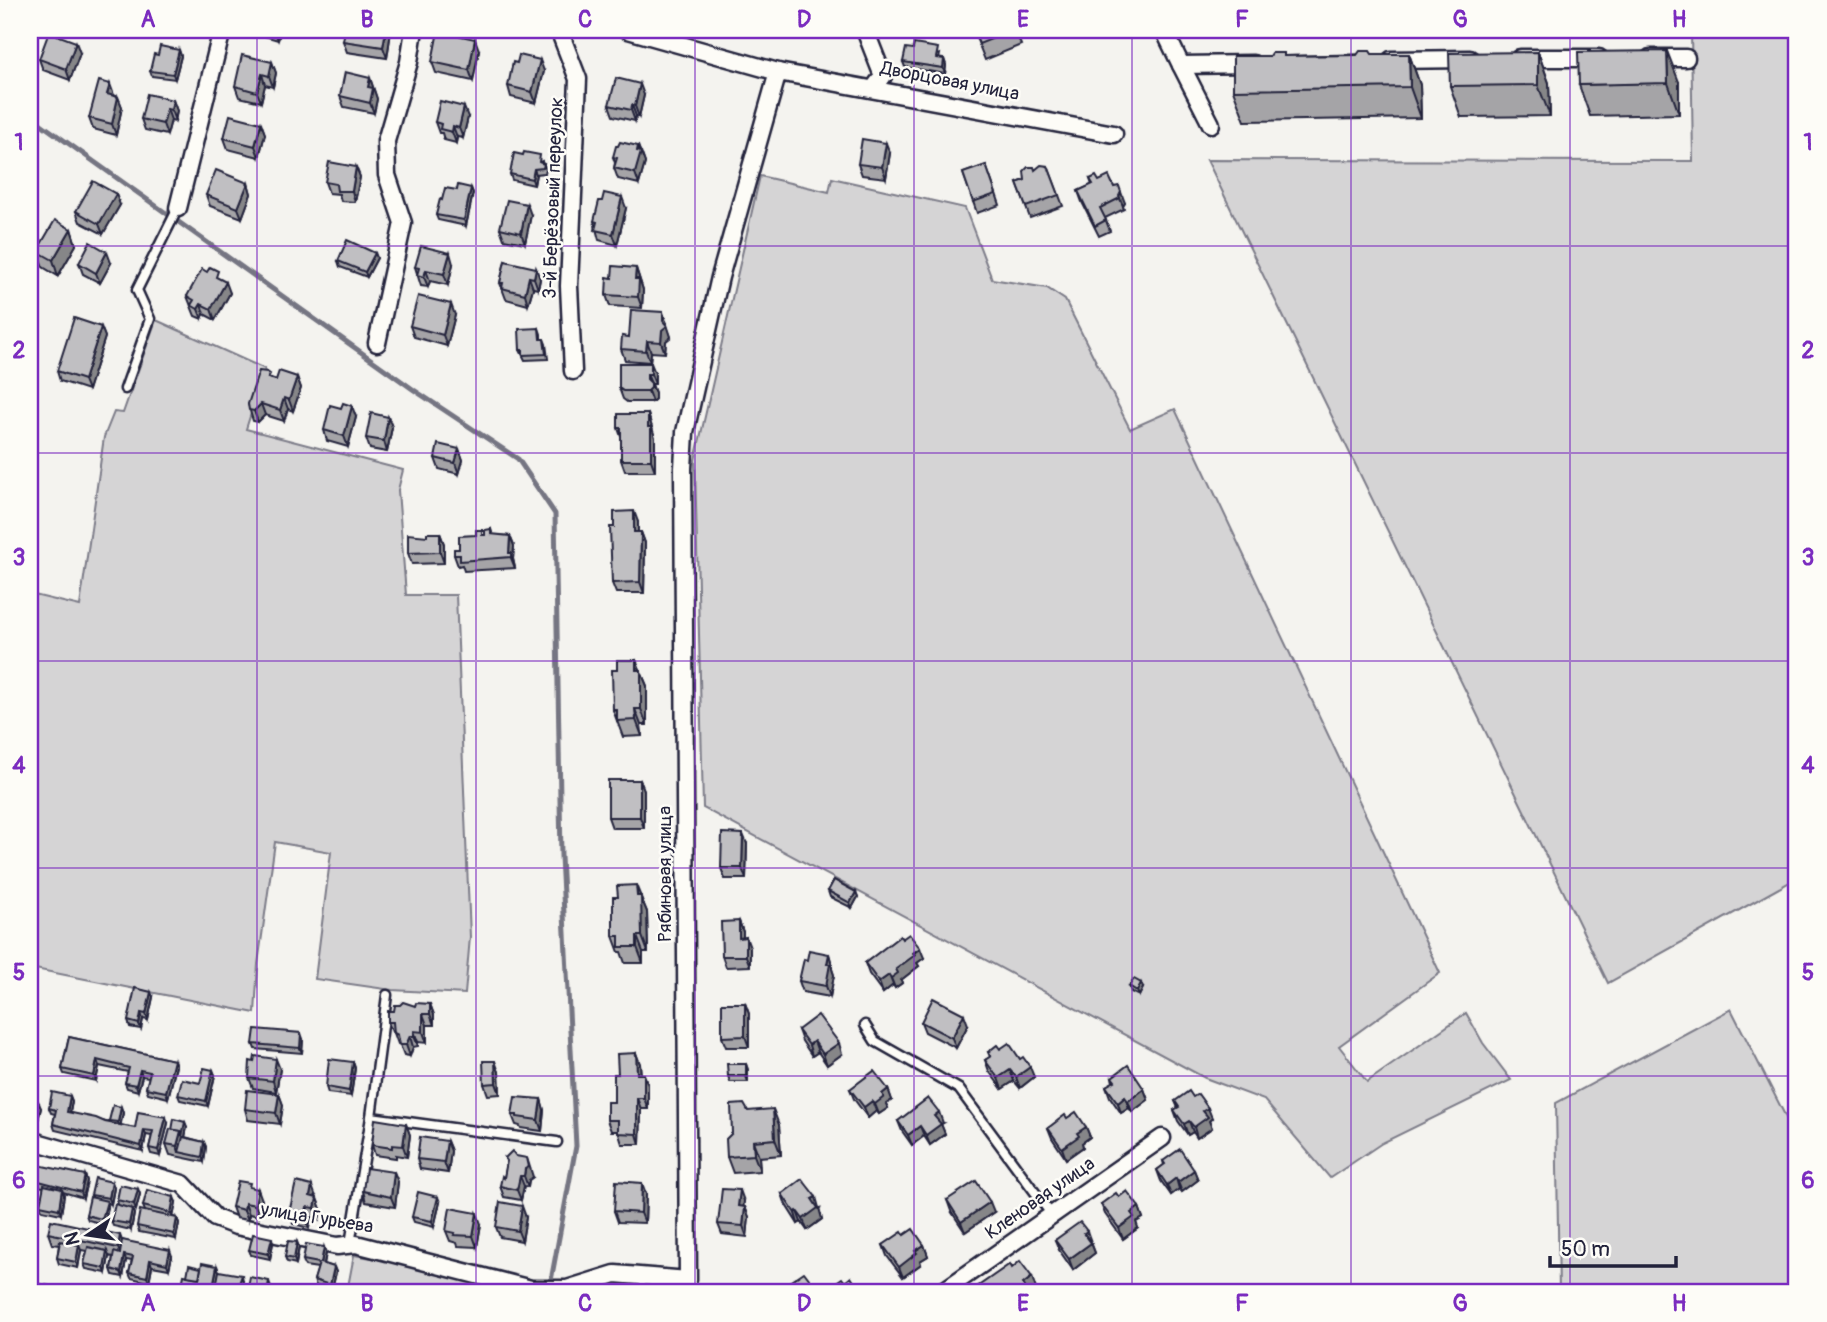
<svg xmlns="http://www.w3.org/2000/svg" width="1827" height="1322" viewBox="0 0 1827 1322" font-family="Pangolin,sans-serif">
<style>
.green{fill:#d5d4d5;stroke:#7c7b88;stroke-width:2}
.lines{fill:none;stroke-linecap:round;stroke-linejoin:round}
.stream{stroke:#757582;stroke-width:5}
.lane-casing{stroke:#22223b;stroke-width:13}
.street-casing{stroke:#22223b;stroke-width:21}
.lane{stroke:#fdfcf7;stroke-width:8}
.street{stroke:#fdfcf7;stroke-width:16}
.wall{fill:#a5a4a7;stroke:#22223b;stroke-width:2}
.shaded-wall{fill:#868688;stroke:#22223b;stroke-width:2}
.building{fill:#c0bfc2;stroke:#22223b;stroke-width:2}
.grid{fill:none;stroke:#7b2cbf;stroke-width:2;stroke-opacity:0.55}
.labels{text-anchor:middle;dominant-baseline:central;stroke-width:5;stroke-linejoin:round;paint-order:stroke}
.street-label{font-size:19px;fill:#22223b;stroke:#fdfcf7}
.neatline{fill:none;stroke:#7b2cbf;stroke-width:2.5}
.grid-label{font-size:23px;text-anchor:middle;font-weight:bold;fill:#7b2cbf}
</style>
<rect width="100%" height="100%" fill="#f4f3ef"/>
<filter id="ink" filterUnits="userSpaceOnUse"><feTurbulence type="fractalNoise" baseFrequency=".0143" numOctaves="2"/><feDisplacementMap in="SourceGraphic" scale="14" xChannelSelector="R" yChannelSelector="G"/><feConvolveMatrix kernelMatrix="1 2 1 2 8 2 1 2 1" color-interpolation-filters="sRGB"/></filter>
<g filter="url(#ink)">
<g class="green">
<polygon points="1691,30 1797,30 1797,878 1608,983 1207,160 1693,161"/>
<polygon points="760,176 829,192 832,178 965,208 992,279 1047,288 1065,300 1130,429 1175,409 1440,973 1339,1046 1367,1082 1466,1013 1483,1043 1511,1080 1382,1143 1330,1178 1264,1100 1205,1078 703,808 695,460"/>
<polygon points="156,320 265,369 246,429 403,470 398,490 406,595 456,595 470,937 465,994 392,990 315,979 331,852 275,842 258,964 255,1013 30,968 30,594 80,606 104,437 114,412 123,413"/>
<polygon points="1731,1009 1797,1139 1797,1292 1559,1292 1556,1103"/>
<polygon points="354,1255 424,1267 519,1292 347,1292"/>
</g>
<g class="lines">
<polyline class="stream" points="30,116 414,390 518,459 555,514 561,856 576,1146 550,1286"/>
<defs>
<g id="lane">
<polyline points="125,389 150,319 137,290 178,208"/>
<polyline points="865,1025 875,1041 959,1089 1051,1214"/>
<polyline points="371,1117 557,1142"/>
<polyline points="350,1244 371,1117 387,995"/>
</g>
<g id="street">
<polyline points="559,30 578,79 569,286 573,371"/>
<polyline points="865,30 883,76 874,88"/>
<polyline points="1164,30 1181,65 1253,64"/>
<polyline points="1520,58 1599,58"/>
<polyline points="1650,58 1686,58"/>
<polyline points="1391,60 1470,59"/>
<polyline points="1181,65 1211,124"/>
<polyline points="778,72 1114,134"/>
<polyline points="178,208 222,30"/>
<polyline points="377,343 403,223 387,175 386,141 409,62 414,30"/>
<polyline points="30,1140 183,1184 215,1218 236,1226 337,1246 356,1244 531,1289 567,1289 615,1274 688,1280 683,468 685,432 720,277 778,72 628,30"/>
<polyline points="942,1292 1162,1138"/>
</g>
</defs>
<use href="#lane" class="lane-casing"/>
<use href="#street" class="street-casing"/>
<use href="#lane" class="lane"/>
<use href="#street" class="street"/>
</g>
<g class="wall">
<polygon points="185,30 196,30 195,33"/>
<polygon points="250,30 281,30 278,40 251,32"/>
<polygon points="776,30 801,30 801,35 777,34"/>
<polygon points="973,30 1015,30 1021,45 985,60"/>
<polygon points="391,31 387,58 347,52 343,41"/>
<polygon points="179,50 181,56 175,79 152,76 150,71 158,55"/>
<polygon points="479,50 473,81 436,73 432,62"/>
<polygon points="1538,52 1549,83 1550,116 1461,117 1450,86"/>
<polygon points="80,53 70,80 43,70 39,59"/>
<polygon points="940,54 939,59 944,59 946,65 945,74 905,67 903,62"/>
<polygon points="1372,54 1409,54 1420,85 1421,118 1245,121 1233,90 1285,56"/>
<polygon points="272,62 276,73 273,87 265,85 261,102 239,97 235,86"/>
<polygon points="544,71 536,103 511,97 508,86"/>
<polygon points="370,78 377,99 374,113 344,107 340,96"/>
<polygon points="1679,82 1679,114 1590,116 1579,85"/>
<polygon points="114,95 118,97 122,107 116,135 93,129 89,118"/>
<polygon points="644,95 639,117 636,116 635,121 613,116 609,105"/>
<polygon points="173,100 177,111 175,121 171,120 167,135 145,130 141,119"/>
<polygon points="468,117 463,138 457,137 456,143 444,140 442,133 439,133 435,122"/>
<polygon points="261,123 265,134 259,157 228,149 224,138"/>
<polygon points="638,146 640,151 641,152 645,163 639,184 618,179 614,168 615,163 613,157"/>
<polygon points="890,153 886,178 862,175 858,164"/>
<polygon points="542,161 542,163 544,164 546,170 545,173 536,174 534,185 512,180 510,174"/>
<polygon points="986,165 1000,205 977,213 963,173"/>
<polygon points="1048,166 1063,206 1030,218 1017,183 1025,180 1035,170"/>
<polygon points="356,167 360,177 355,202 341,201 339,194 329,193 325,182"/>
<polygon points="1090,179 1114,187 1125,203 1123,206 1124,209 1105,218 1110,231 1099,236 1082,202 1078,191 1092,185"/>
<polygon points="248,183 251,194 242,218 210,206 206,195"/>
<polygon points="471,188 473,193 466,226 438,220 436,215 442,200 457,190"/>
<polygon points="120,205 103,234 80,222 76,211"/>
<polygon points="626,208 617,245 599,240 594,221"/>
<polygon points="531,215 525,243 504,239 500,228"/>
<polygon points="71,229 76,245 58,276 43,267 37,251"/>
<polygon points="375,253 377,258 367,277 340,267 338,261"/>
<polygon points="505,261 540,279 538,289 533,288 528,305 506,299 500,283"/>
<polygon points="79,263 111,263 100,283 83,274"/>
<polygon points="453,264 448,285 430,281 428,287 421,286 415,267"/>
<polygon points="636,268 643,290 642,308 610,306 606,295 612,278"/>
<polygon points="221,280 230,293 215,320 204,314 202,319 195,316 187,296"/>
<polygon points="455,315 447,346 414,337 410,326"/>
<polygon points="667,323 667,326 671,337 666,341 665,353 651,352 650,362 625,360 621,349 629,337"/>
<polygon points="101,327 105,337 88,390 60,381 57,371"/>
<polygon points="539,328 541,334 541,339 544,339 546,344 548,359 525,360 520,350"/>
<polygon points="619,363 655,373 655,384 652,384 655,393 655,399 652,402 627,402 623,399 619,388"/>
<polygon points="297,377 301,388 293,411 288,409 284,421 265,415 258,422 253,421 248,404 271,378 276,380"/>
<polygon points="648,414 655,438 655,471 625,471 621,460 621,437 618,428"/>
<polygon points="356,417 348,447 327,441 324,430"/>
<polygon points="388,417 392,427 387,452 370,449 366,438"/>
<polygon points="459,449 463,460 459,474 439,469 435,458"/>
<polygon points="638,522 638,532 641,532 645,543 644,593 616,593 612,583 614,527"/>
<polygon points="491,529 493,535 510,536 514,546 513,559 515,568 464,571 462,565 458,566 454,555 485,535"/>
<polygon points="440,533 444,544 444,563 412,564 408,553 427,536"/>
<polygon points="636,660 647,686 647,725 641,725 642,736 623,737 613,710 617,670"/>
<polygon points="640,780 644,790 644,828 612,828 608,817"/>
<polygon points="747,844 746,879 725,879 721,868"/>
<polygon points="828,891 856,892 858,897 852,908 830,897"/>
<polygon points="640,896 647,912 648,952 643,952 643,963 625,963 621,952 619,952 613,936"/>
<polygon points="739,921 743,932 743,938 750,948 750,966 726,967 722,956"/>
<polygon points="902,939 924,958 917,963 919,966 901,980 902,983 895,988 893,985 883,993 869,974 865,963"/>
<polygon points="829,954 832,965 832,969 834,975 830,997 803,992 799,981 807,960"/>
<polygon points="1129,986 1143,988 1139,996 1131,992"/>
<polygon points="153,997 148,1020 143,1019 141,1029 130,1027 128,1021"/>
<polygon points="745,1003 749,1014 749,1047 726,1047 722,1037"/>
<polygon points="430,1004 434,1015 434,1025 427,1025 427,1043 418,1042 418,1046 413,1047 410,1056 404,1055 400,1045 398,1044 394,1033 392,1032 388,1022 394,1011"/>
<polygon points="921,1022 968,1025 956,1048 925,1032"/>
<polygon points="798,1030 842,1054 827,1065 818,1052 812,1056 802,1041"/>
<polygon points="69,1037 174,1060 176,1066 168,1098 148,1093 146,1088 149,1077 142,1076 138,1091 127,1088 125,1083 128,1072 99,1066 96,1081 64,1074 62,1069"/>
<polygon points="303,1039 302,1053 255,1049 253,1044"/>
<polygon points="1000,1049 1020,1059 1034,1077 1020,1088 1014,1081 1002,1089 989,1071 985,1060 990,1057 988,1052"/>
<polygon points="636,1053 640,1064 641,1074 648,1085 648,1109 641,1109 640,1144 622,1144 618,1131 611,1131 607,1120 614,1102 618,1074"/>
<polygon points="353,1062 355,1068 351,1096 328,1093 326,1087"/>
<polygon points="746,1064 748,1070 748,1082 730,1082 728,1076"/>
<polygon points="280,1069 276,1092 253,1088 249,1078"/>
<polygon points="213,1070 215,1075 208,1106 180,1100 178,1095 200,1083"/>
<polygon points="499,1072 500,1094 488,1095 484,1084"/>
<polygon points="1112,1077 1144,1089 1148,1100 1132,1112 1129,1108 1121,1113 1110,1097 1106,1086 1113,1082"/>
<polygon points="30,1087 33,1093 32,1101 41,1108 37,1124 30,1123"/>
<polygon points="850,1089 888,1089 892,1100 886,1104 888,1108 879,1114 876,1111 868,1118 854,1099"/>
<polygon points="279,1094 283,1105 280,1124 248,1120 245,1109"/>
<polygon points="70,1096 72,1101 70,1113 110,1123 109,1121 121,1107 123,1113 120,1125 135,1128 168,1123 160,1156 151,1154 149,1148 152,1136 146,1135 143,1151 55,1130 53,1124 55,1114 51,1113 49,1108"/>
<polygon points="1193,1097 1212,1118 1209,1121 1212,1128 1197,1138 1193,1132 1188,1135 1178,1121 1174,1110 1178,1108 1175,1101"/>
<polygon points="541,1099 544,1110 542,1131 521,1128 520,1126 516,1125 512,1115"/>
<polygon points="1067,1118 1086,1127 1090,1137 1082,1143 1083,1147 1066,1159 1052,1138 1048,1128"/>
<polygon points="898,1121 943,1123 941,1124 945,1134 930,1145 924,1136 912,1145 902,1131"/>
<polygon points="185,1122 187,1127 185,1137 204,1142 206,1147 204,1162 170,1155 166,1144 172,1130"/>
<polygon points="406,1124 410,1135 407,1157 396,1155 396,1158 375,1155 372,1145"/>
<polygon points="779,1125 781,1155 759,1157 760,1171 733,1173 727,1157 732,1133"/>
<polygon points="447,1141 451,1151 448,1173 420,1169 417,1159"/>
<polygon points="505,1158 533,1177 529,1180 528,1187 524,1186 521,1200 504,1197 500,1186 504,1178 507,1164"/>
<polygon points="1163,1161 1194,1170 1198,1180 1182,1192 1179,1189 1171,1195 1161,1181 1157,1170 1164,1165"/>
<polygon points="394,1172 398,1182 395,1207 366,1202 363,1191"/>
<polygon points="85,1175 87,1181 83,1198 63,1192 64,1195 61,1214 42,1210 40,1205 44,1187 37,1186 35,1180"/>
<polygon points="112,1182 114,1188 111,1204 107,1203 108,1207 104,1224 88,1220 86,1215 93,1198 91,1195"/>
<polygon points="252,1188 262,1200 259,1216 249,1214 248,1220 236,1218 232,1207"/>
<polygon points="138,1189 140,1194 136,1210 132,1209 134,1214 131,1230 113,1226 111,1221 118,1205 117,1200"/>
<polygon points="646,1194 645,1223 618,1222 614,1211"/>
<polygon points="782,1194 820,1208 819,1209 822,1219 807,1230 801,1222 798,1224 786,1205"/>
<polygon points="316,1197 321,1209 319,1219 311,1217 309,1228 293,1224 289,1213"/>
<polygon points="1119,1197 1139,1207 1143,1218 1136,1222 1138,1228 1123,1239 1105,1214 1101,1204"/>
<polygon points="947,1200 994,1212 965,1232 951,1211"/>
<polygon points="744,1201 743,1206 745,1207 749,1217 747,1237 722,1234 718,1224"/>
<polygon points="176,1202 173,1217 177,1218 179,1223 176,1239 139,1232 137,1226 145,1211 143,1206"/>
<polygon points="440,1202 434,1227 414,1222 412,1217"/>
<polygon points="526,1217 522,1241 500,1237 496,1227"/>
<polygon points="481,1224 477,1247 458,1246 457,1243 450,1241 446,1231"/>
<polygon points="1087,1231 1095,1253 1073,1270 1059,1250 1055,1240"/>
<polygon points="48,1233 122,1240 172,1256 169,1269 152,1266 149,1282 131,1278 129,1273 132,1261 126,1260 123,1277 113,1275 111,1269 113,1257 109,1256 106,1273 86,1269 84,1264 87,1251 81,1250 78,1268 59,1264 57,1258 59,1245 52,1244"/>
<polygon points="904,1235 924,1245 928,1256 920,1261 921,1264 903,1277 887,1256 883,1245"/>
<polygon points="297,1242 299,1247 296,1264 287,1262 285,1257"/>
<polygon points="273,1243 270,1259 251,1255 249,1250"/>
<polygon points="326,1253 324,1264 334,1267 336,1272 332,1290 316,1286 314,1280 318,1268 305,1266 303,1260"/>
<polygon points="217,1266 219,1271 243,1281 240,1292 184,1292 182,1285 187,1276 201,1268"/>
</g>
<g class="shaded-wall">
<polygon points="274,30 281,30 278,40"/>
<polygon points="386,30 391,31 387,58 383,47"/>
<polygon points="475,39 479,50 473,81 469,70"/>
<polygon points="76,42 80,53 70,80 66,69"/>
<polygon points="179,50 181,56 175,79 173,74"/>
<polygon points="1667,51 1679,82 1679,114 1668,83"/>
<polygon points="1538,52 1549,83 1550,116 1538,85"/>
<polygon points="1409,54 1420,85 1421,118 1410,87"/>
<polygon points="944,59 946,65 945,74 943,68"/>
<polygon points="540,60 544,71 536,103 532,92"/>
<polygon points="272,62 276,73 273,87 269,76"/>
<polygon points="262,74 265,85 261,102 257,92"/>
<polygon points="370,78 377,99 374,113 370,103 368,87"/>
<polygon points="110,84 114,95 111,105 107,94"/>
<polygon points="640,84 644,95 639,117 635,106"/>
<polygon points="118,97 122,107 116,135 112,124"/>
<polygon points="173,100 177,111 175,121 171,110"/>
<polygon points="632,105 636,116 635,121 631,110"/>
<polygon points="464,107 468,117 463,138 459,128"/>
<polygon points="167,109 171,120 167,135 163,124"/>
<polygon points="261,123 265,134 259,157 255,146"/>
<polygon points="453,126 457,137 456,143 452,132"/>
<polygon points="886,143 890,153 886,178 882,167"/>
<polygon points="638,146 641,154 641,152 645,163 639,184 635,173"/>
<polygon points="356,167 360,177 355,202 352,191"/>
<polygon points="534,169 536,174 534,185 532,179"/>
<polygon points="248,183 251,194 242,218 238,208"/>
<polygon points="471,188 473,193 466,226 464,220"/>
<polygon points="1121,192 1125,203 1123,206 1119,196"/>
<polygon points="116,194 120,205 103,234 99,224"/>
<polygon points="622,197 626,208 617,245 613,234"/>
<polygon points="31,200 33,205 30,210 30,201"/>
<polygon points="527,204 531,215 525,243 521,233"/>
<polygon points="71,229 76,245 58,276 53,260"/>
<polygon points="107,252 111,263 100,283 96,273"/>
<polygon points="375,253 377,258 367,277 365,272"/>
<polygon points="450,253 453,264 448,285 444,274"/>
<polygon points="536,268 540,279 538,289 534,278"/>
<polygon points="636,268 643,290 642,308 638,297 635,279"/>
<polygon points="426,270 430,281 428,287 424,277"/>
<polygon points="529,277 533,288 528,305 525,294"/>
<polygon points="226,282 230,293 215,320 211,309"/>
<polygon points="201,304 204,314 202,319 198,309"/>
<polygon points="451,304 455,315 447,346 443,335"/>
<polygon points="663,312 671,337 666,341 665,353 661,342"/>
<polygon points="101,327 105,337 88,390 84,380"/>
<polygon points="647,341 651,352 650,362 646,351"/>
<polygon points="651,363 655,373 655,384 651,374"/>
<polygon points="647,374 655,393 655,399 652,402 648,391"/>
<polygon points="297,377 301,388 293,411 289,400"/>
<polygon points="284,398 288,409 284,421 280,410"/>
<polygon points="261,404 265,415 258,422 254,411"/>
<polygon points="352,406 356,417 348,447 344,436"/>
<polygon points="648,414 655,438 655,471 651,460 648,427"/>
<polygon points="388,417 392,427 387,452 384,441"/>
<polygon points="459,449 463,460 459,474 455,463"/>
<polygon points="634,511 638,522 638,543 634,532"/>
<polygon points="641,532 645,543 644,593 640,582"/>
<polygon points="440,533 444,544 444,563 440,552"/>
<polygon points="510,536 514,546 513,559 515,568 509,553"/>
<polygon points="636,660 647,686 647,725 641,709 636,670"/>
<polygon points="635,709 641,725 642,736 636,720"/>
<polygon points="640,780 644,790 644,828 640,817"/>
<polygon points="743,834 747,844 746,879 742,868"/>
<polygon points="636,885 647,912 648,952 642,936"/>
<polygon points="856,892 858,897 852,908 850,903"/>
<polygon points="739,921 743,932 743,948 739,938"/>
<polygon points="637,936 643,952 643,963 637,947"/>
<polygon points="746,937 750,948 750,966 746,956"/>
<polygon points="920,948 924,958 917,963 919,966 901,980 902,983 895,988 891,978 896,969"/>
<polygon points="829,954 832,965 832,969 834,975 830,997 826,986 827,964"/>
<polygon points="889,975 893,985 883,993 879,982"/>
<polygon points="1141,983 1143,988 1139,996 1137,991"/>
<polygon points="151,992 153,997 148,1020 146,1014"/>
<polygon points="745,1003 749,1014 749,1047 745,1036"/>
<polygon points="430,1004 434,1015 434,1025 430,1014"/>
<polygon points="141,1013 143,1019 141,1029 139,1024"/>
<polygon points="423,1014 427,1025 427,1043 423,1032"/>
<polygon points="964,1014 968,1025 956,1048 952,1038"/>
<polygon points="414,1031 418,1042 418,1046 414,1036"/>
<polygon points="301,1033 303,1039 302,1053 300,1048"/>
<polygon points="410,1036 413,1047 410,1056 406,1045"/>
<polygon points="814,1041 818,1052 812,1056 809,1045"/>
<polygon points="839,1043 842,1054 827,1065 823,1054"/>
<polygon points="636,1053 640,1064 641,1085 637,1074"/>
<polygon points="276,1059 280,1069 276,1092 273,1081"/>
<polygon points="97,1060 99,1066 96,1081 94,1076"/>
<polygon points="174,1060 176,1066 168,1098 166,1092"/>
<polygon points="495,1061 499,1072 500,1094 496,1083"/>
<polygon points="353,1062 355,1068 351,1096 349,1091"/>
<polygon points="746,1064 748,1070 748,1082 746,1076"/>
<polygon points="1030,1067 1034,1077 1020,1088 1016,1077"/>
<polygon points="140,1070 142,1076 138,1091 136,1085"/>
<polygon points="213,1070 215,1075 208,1106 206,1101"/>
<polygon points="1010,1070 1014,1081 1002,1089 998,1078"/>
<polygon points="644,1074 648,1085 648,1109 644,1098"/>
<polygon points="32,1088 33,1093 30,1106 30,1095"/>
<polygon points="888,1089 892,1100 886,1104 888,1108 879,1114 875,1104 882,1094"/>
<polygon points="1144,1089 1148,1100 1132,1112 1128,1101"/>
<polygon points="279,1094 283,1105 280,1124 276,1113"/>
<polygon points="70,1096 72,1101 69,1117 67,1112"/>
<polygon points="1125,1097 1129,1108 1121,1113 1118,1103"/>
<polygon points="637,1098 641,1109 640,1144 637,1134"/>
<polygon points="541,1099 544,1110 542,1131 538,1120"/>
<polygon points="872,1101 876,1111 868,1118 864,1107"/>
<polygon points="39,1103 41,1108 37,1124 35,1119"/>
<polygon points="121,1107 123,1113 120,1128 118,1122"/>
<polygon points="1208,1108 1212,1118 1209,1121 1212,1128 1197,1138 1194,1127 1203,1111"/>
<polygon points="773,1109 779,1125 781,1155 775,1139"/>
<polygon points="939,1112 943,1123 941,1124 945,1134 930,1145 926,1135 934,1116"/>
<polygon points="166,1117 168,1123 160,1156 158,1150"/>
<polygon points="1189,1121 1193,1132 1188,1135 1184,1124"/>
<polygon points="185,1122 187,1127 182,1152 179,1152 177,1146 181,1131"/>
<polygon points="406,1124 410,1135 407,1157 403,1146"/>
<polygon points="920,1126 924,1136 912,1145 908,1135"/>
<polygon points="1086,1127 1090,1137 1082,1143 1083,1147 1066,1159 1062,1148 1077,1133"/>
<polygon points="144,1130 146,1135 143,1151 141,1146"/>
<polygon points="447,1141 451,1151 448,1173 444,1162"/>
<polygon points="753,1141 759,1157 760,1171 754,1155"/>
<polygon points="204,1142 206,1147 204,1162 202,1157"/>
<polygon points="527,1158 533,1177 529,1180 528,1187 524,1176"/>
<polygon points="1194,1170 1198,1180 1182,1192 1178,1182"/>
<polygon points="394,1172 398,1182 395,1207 391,1197"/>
<polygon points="85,1175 87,1181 83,1198 81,1192"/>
<polygon points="520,1176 524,1186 521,1200 517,1190"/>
<polygon points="1176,1178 1179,1189 1171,1195 1167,1185"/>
<polygon points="33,1181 35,1186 30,1207 30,1194"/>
<polygon points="112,1182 114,1188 111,1204 109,1198"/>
<polygon points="642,1183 646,1194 645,1223 641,1213"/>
<polygon points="312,1186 316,1197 314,1207 310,1196"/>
<polygon points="62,1189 64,1195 61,1214 59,1209"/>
<polygon points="138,1189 140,1194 136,1210 134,1204"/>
<polygon points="258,1189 262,1200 259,1216 255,1205"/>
<polygon points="740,1190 744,1201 742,1217 738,1206"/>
<polygon points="174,1197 176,1202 173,1218 171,1213"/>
<polygon points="438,1197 440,1202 434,1227 432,1221"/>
<polygon points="816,1197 822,1219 807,1230 803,1219 812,1199"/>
<polygon points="317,1198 321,1209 319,1219 315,1208"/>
<polygon points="107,1201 108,1207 104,1224 102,1219"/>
<polygon points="990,1202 994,1212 965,1232 961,1222"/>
<polygon points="245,1203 249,1214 248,1220 244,1210"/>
<polygon points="522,1206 526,1217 522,1241 518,1231"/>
<polygon points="307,1207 311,1217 309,1228 305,1217"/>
<polygon points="745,1207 749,1217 747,1237 743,1226"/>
<polygon points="1139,1207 1143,1218 1136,1222 1138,1228 1123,1239 1119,1228 1131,1213"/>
<polygon points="132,1209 134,1214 131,1230 129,1224"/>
<polygon points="797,1211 801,1222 798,1224 795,1213"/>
<polygon points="477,1213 481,1224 477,1247 473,1236"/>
<polygon points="177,1218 179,1223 176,1239 174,1234"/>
<polygon points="120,1235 124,1246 122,1259 118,1248"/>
<polygon points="272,1238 273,1243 270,1259 268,1254"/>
<polygon points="297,1242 299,1247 296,1264 294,1259"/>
<polygon points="1091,1243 1095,1253 1073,1270 1069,1259"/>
<polygon points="79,1245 81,1250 78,1268 76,1262"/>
<polygon points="924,1245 928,1256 920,1261 921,1264 903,1277 899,1267 915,1251"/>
<polygon points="324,1247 326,1253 323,1269 321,1263"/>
<polygon points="170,1250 172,1256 169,1269 167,1264"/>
<polygon points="107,1251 109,1256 106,1273 104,1268"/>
<polygon points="124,1255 126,1260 123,1277 121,1272"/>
<polygon points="150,1260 152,1266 149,1282 147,1277"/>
<polygon points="217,1266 221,1277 218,1292 212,1292"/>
<polygon points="334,1267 336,1272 332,1290 330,1285"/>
<polygon points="242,1275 243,1281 240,1292 236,1292"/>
<polygon points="1032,1277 1037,1292 1018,1292 1023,1284"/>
<polygon points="269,1281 271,1287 270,1292 267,1292"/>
<polygon points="813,1284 816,1292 802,1292"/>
</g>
<g class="building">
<polygon points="345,30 386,30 383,47 343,41"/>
<polygon points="973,30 1014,30 979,44"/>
<polygon points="438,31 475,39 469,70 432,62"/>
<polygon points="49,32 76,42 66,69 39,59"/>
<polygon points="914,44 938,48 936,58 944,59 943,68 903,62 906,48 913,49"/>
<polygon points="160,46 179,50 173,74 150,71 154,54 158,55"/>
<polygon points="1360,51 1370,51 1372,54 1409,54 1410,87 1233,90 1233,56 1270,56 1272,53 1284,53 1284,56 1357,55"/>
<polygon points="1667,51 1668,83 1579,85 1578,52"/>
<polygon points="1538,52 1538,85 1450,86 1449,53"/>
<polygon points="242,55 272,62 269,76 262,74 257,92 235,86"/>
<polygon points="519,55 540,60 532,92 508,86 513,62 517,63"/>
<polygon points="345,72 370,78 368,87 373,88 370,103 340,96"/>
<polygon points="616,78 640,84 635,106 632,105 631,110 609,105"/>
<polygon points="99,81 110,84 107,94 118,97 112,124 89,118"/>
<polygon points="147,94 173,100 171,110 167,109 163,124 141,119"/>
<polygon points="440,101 464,107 459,128 453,126 452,132 440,129 441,124 435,122"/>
<polygon points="230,115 261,123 255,146 224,138"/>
<polygon points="862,139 886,143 882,167 858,164"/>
<polygon points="620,142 638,146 637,151 641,152 635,173 614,168 617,158 613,157 616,146 618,146"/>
<polygon points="524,152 540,155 539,162 544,164 543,168 534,169 532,179 510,174 514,153 523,155"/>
<polygon points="329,162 356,167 352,191 337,191 336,184 325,182"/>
<polygon points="986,165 996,194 973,202 963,173"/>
<polygon points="1041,165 1048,166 1059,195 1026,207 1017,183 1025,180 1024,171 1028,167 1034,167 1035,170"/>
<polygon points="216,170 248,183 238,208 206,195"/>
<polygon points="1096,176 1099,181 1109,176 1114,187 1119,186 1121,192 1119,196 1120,198 1100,208 1106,220 1095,226 1078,191 1093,184 1090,179"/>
<polygon points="93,181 116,194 99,224 76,211"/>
<polygon points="458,185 471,188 464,220 436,215 440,199 442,200 445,188 457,190"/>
<polygon points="604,193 622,197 613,234 595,230 597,222 594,221 599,201 602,201"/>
<polygon points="507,200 527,204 521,233 500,228"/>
<polygon points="55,220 71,229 53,260 37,251"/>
<polygon points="347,240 375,253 365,272 338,261"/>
<polygon points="90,242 107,252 96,273 79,263"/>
<polygon points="421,246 450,253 444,274 426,270 424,277 417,275 419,268 415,267"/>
<polygon points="505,261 536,268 534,278 529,277 525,294 502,288 503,283 500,283"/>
<polygon points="613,266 636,268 635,279 639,279 638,297 606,295 607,277 612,278"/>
<polygon points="210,267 218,271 216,277 226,282 211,309 201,304 198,309 191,305 194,300 187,296 202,269 207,272"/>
<polygon points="418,296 451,304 443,335 410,326"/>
<polygon points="631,310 663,312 663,321 667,326 662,330 661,342 647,341 646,351 621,349 622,336 629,337"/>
<polygon points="74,318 101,327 84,380 57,371"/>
<polygon points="539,328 540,339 544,339 546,354 523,355 523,350 520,350 519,329"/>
<polygon points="619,363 651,363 651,374 647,374 647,379 651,383 651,388 648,391 623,391 619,388"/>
<polygon points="259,371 267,372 270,374 268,378 276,380 279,371 297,377 289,400 284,398 280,410 261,404 254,411 249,410 248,404"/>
<polygon points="343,403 352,406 344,436 324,430 330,405 341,408"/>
<polygon points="371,413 388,417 384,441 366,438"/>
<polygon points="618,414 648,414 648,427 651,427 651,460 621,460 621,428 618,428"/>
<polygon points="438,444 459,449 455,463 435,458"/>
<polygon points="634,511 634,532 641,532 640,582 612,583 610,527 614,527 614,512"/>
<polygon points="491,529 491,534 510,536 509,553 511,553 511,557 460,561 460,555 454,555 454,549 459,549 459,536 476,535 476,530 482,530 482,535 485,535 485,530"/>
<polygon points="427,533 440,533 440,552 408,553 408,534 427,536"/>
<polygon points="617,660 636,660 636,670 641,670 641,709 635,709 636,720 617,721 617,710 613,710 612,670 617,670"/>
<rect x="608" y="780" width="32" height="37"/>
<polygon points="722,833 743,834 742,868 721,868"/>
<polygon points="834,880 856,892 850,903 828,891"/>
<polygon points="636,885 637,896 641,896 642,936 637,936 637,947 619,947 619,936 613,936 613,897 618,897 617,886"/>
<polygon points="739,921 739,938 746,937 746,956 722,956 721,922"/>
<polygon points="909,934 920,948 913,953 915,955 896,969 898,973 891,978 889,975 879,982 865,963 900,936 902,939"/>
<polygon points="809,950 829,954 827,964 830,964 826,986 799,981 804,959 807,960"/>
<polygon points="1134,979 1141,983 1137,991 1129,986"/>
<polygon points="135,988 151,992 146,1014 141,1013 139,1024 128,1021"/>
<polygon points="933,998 964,1014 952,1038 921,1022"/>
<polygon points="403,1002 415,1006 416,1003 430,1004 430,1014 423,1014 423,1032 414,1031 414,1036 410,1036 406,1045 400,1045 398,1035 394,1033 393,1022 388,1022 388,1011 394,1011 395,1005 400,1005"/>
<polygon points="722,1003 745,1003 745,1036 722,1037"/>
<polygon points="818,1015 839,1043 823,1054 814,1041 809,1045 798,1030"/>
<polygon points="255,1029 301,1033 300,1048 253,1044"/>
<polygon points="69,1037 174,1060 166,1092 146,1088 150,1072 140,1070 136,1085 125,1083 129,1068 97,1060 94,1076 62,1069"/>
<polygon points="1009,1043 1020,1059 1023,1057 1030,1067 1016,1077 1010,1070 998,1078 985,1060 991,1056 988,1052 997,1045 1000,1049"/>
<polygon points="636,1053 637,1074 644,1074 644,1098 637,1098 637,1134 618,1133 618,1120 607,1120 607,1102 614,1102 614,1074 618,1074 617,1054"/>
<polygon points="255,1056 276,1059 273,1081 249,1078 250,1061 254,1062"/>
<polygon points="329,1059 353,1062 349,1091 326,1087"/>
<polygon points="483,1061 495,1061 496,1083 484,1084"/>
<polygon points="727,1064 746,1064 746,1076 728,1076"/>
<polygon points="1128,1065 1144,1089 1128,1101 1125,1097 1118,1103 1106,1086 1115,1081 1112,1077"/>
<polygon points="204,1068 213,1070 206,1101 178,1095 182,1079 200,1083"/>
<polygon points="874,1071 888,1089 882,1094 884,1097 875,1104 872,1101 864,1107 850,1089"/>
<polygon points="247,1090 279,1094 276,1113 245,1109"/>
<polygon points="1189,1091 1193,1097 1198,1094 1208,1108 1203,1111 1208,1117 1194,1127 1189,1121 1184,1124 1174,1110 1179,1107 1175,1101"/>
<polygon points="52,1092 70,1096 67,1112 96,1118 105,1122 135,1128 138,1112 166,1117 158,1150 149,1148 153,1131 144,1130 141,1146 53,1124 56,1110 49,1108"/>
<polygon points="515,1097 541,1099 538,1120 517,1117 517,1115 512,1115"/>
<polygon points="928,1098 939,1112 934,1116 941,1124 926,1135 920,1126 908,1135 898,1121"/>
<polygon points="30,1101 39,1103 35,1119 30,1118"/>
<polygon points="744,1104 748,1111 773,1109 775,1139 753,1141 754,1155 727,1157 726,1139 732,1133 731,1105"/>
<polygon points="113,1105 121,1107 118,1122 109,1121"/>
<polygon points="1076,1112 1086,1127 1077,1133 1079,1136 1062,1148 1048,1128 1065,1115 1067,1118"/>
<polygon points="174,1119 185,1122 182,1136 181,1131 172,1130"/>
<polygon points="375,1119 406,1124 403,1146 392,1145 392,1148 372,1145"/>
<polygon points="170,1129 181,1131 177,1146 166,1144"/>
<polygon points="183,1137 204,1142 202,1157 179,1152"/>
<polygon points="420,1137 447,1141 444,1162 417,1159"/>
<polygon points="1180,1149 1194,1170 1178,1182 1176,1178 1167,1185 1157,1170 1165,1164 1163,1161"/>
<polygon points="512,1151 516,1156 527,1158 529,1167 525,1169 524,1176 520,1176 517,1190 500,1186 502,1176 504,1178 507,1161 505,1158"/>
<polygon points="38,1165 85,1175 81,1192 35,1180"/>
<polygon points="366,1168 394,1172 391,1197 363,1191"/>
<polygon points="95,1178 112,1182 109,1198 91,1195"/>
<polygon points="802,1179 816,1197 812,1199 818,1208 803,1219 797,1211 795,1213 782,1194"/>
<polygon points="30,1180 33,1181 30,1194"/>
<polygon points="238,1181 250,1183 249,1187 258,1189 255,1205 245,1203 244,1210 232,1207"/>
<polygon points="616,1181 642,1183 641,1213 614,1211"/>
<polygon points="976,1181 990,1202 961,1222 947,1200"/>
<polygon points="296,1182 312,1186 310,1196 317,1198 315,1208 307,1207 305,1217 289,1213"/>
<polygon points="44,1185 62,1189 59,1209 40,1205"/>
<polygon points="120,1185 138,1189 134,1204 117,1200"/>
<polygon points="722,1189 740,1190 738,1206 745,1207 743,1226 718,1224"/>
<polygon points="147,1190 174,1197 171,1213 143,1206"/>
<polygon points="1127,1191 1139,1207 1131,1213 1134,1217 1119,1228 1101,1204 1116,1193 1119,1197"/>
<polygon points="418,1192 438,1197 432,1221 412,1217"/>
<polygon points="90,1197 107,1201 102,1219 86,1215"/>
<polygon points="500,1202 522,1206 518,1231 496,1227"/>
<polygon points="115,1204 132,1209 129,1224 111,1221"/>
<polygon points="450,1208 477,1213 473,1236 454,1235 455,1233 446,1231"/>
<polygon points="140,1210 177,1218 174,1234 137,1226"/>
<polygon points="51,1220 120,1235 118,1248 48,1233"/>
<polygon points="1080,1222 1087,1231 1084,1233 1091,1243 1069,1259 1055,1240"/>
<polygon points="913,1229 924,1245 915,1251 917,1253 899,1267 883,1245 902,1232 904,1235"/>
<polygon points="253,1234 272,1238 268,1254 249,1250"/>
<polygon points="122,1240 170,1250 167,1264 150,1260 147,1277 129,1273 133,1257 124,1255 121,1272 111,1269 114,1252 120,1254"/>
<polygon points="60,1241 79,1245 76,1262 57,1258"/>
<polygon points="288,1241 297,1242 294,1259 285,1257"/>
<polygon points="306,1244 324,1247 321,1263 334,1267 330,1285 314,1280 319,1263 303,1260"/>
<polygon points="88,1247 107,1251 104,1268 84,1264"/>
<polygon points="1020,1261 1032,1277 1023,1284 1025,1287 1018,1292 978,1292 980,1291 977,1287 1010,1264 1012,1268"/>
<polygon points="202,1263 217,1266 212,1292 182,1285 184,1275 199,1278"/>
<polygon points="189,1265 201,1268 199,1278 187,1276"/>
<polygon points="219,1271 242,1275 236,1292 215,1292"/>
<polygon points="804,1272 813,1284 802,1292 786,1292 782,1287"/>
<polygon points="250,1277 269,1281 267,1292 247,1292"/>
<polygon points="851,1277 858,1288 853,1292 822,1292 842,1278 845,1282"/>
<polygon points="39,1284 50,1286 50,1292 38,1292"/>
<polygon points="456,1288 458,1292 444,1292 445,1290 450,1291"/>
</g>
</g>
<path class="grid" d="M257 30V1292M476 30V1292M695 30V1292M914 30V1292M1132 30V1292M1351 30V1292M1570 30V1292M30 246H1797M30 453H1797M30 661H1797M30 868H1797M30 1076H1797"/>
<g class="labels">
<g class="street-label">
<text transform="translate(950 81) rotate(11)">Дворцовая улица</text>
<text transform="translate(553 198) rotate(-88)">3-й Берёзовый переулок</text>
<text transform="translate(665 874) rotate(-90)">Рябиновая улица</text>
<text transform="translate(1040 1198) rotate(-35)">Кленовая улица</text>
<text transform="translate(317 1218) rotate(9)">улица Гурьева</text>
</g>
</g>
<rect width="1827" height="1322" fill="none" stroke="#fdfcf7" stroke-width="77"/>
<g transform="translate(88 1235) rotate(257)" stroke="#fdfcf7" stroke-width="5" paint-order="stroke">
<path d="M0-5L12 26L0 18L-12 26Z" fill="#22223b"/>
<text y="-10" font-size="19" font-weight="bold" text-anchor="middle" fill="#22223b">N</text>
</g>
<path d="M1550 1256v10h126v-10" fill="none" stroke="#22223b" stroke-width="3.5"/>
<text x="1561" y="1256" font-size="21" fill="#22223b" stroke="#fdfcf7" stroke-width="5" paint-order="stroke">50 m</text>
<rect x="38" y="38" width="1750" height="1246" class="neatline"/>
<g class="grid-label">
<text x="148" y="27">A</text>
<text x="367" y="27">B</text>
<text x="585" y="27">C</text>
<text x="804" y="27">D</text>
<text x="1023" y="27">E</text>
<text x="1242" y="27">F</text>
<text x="1460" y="27">G</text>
<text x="1679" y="27">H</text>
<text x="19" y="150">1</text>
<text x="1808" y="150">1</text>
<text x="19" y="358">2</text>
<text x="1808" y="358">2</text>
<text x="19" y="565">3</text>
<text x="1808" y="565">3</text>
<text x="19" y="773">4</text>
<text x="1808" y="773">4</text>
<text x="19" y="980">5</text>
<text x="1808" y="980">5</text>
<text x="19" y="1188">6</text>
<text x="1808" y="1188">6</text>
<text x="148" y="1311">A</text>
<text x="367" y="1311">B</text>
<text x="585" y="1311">C</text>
<text x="804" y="1311">D</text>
<text x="1023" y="1311">E</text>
<text x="1242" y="1311">F</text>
<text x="1460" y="1311">G</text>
<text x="1679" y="1311">H</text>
</g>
</svg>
